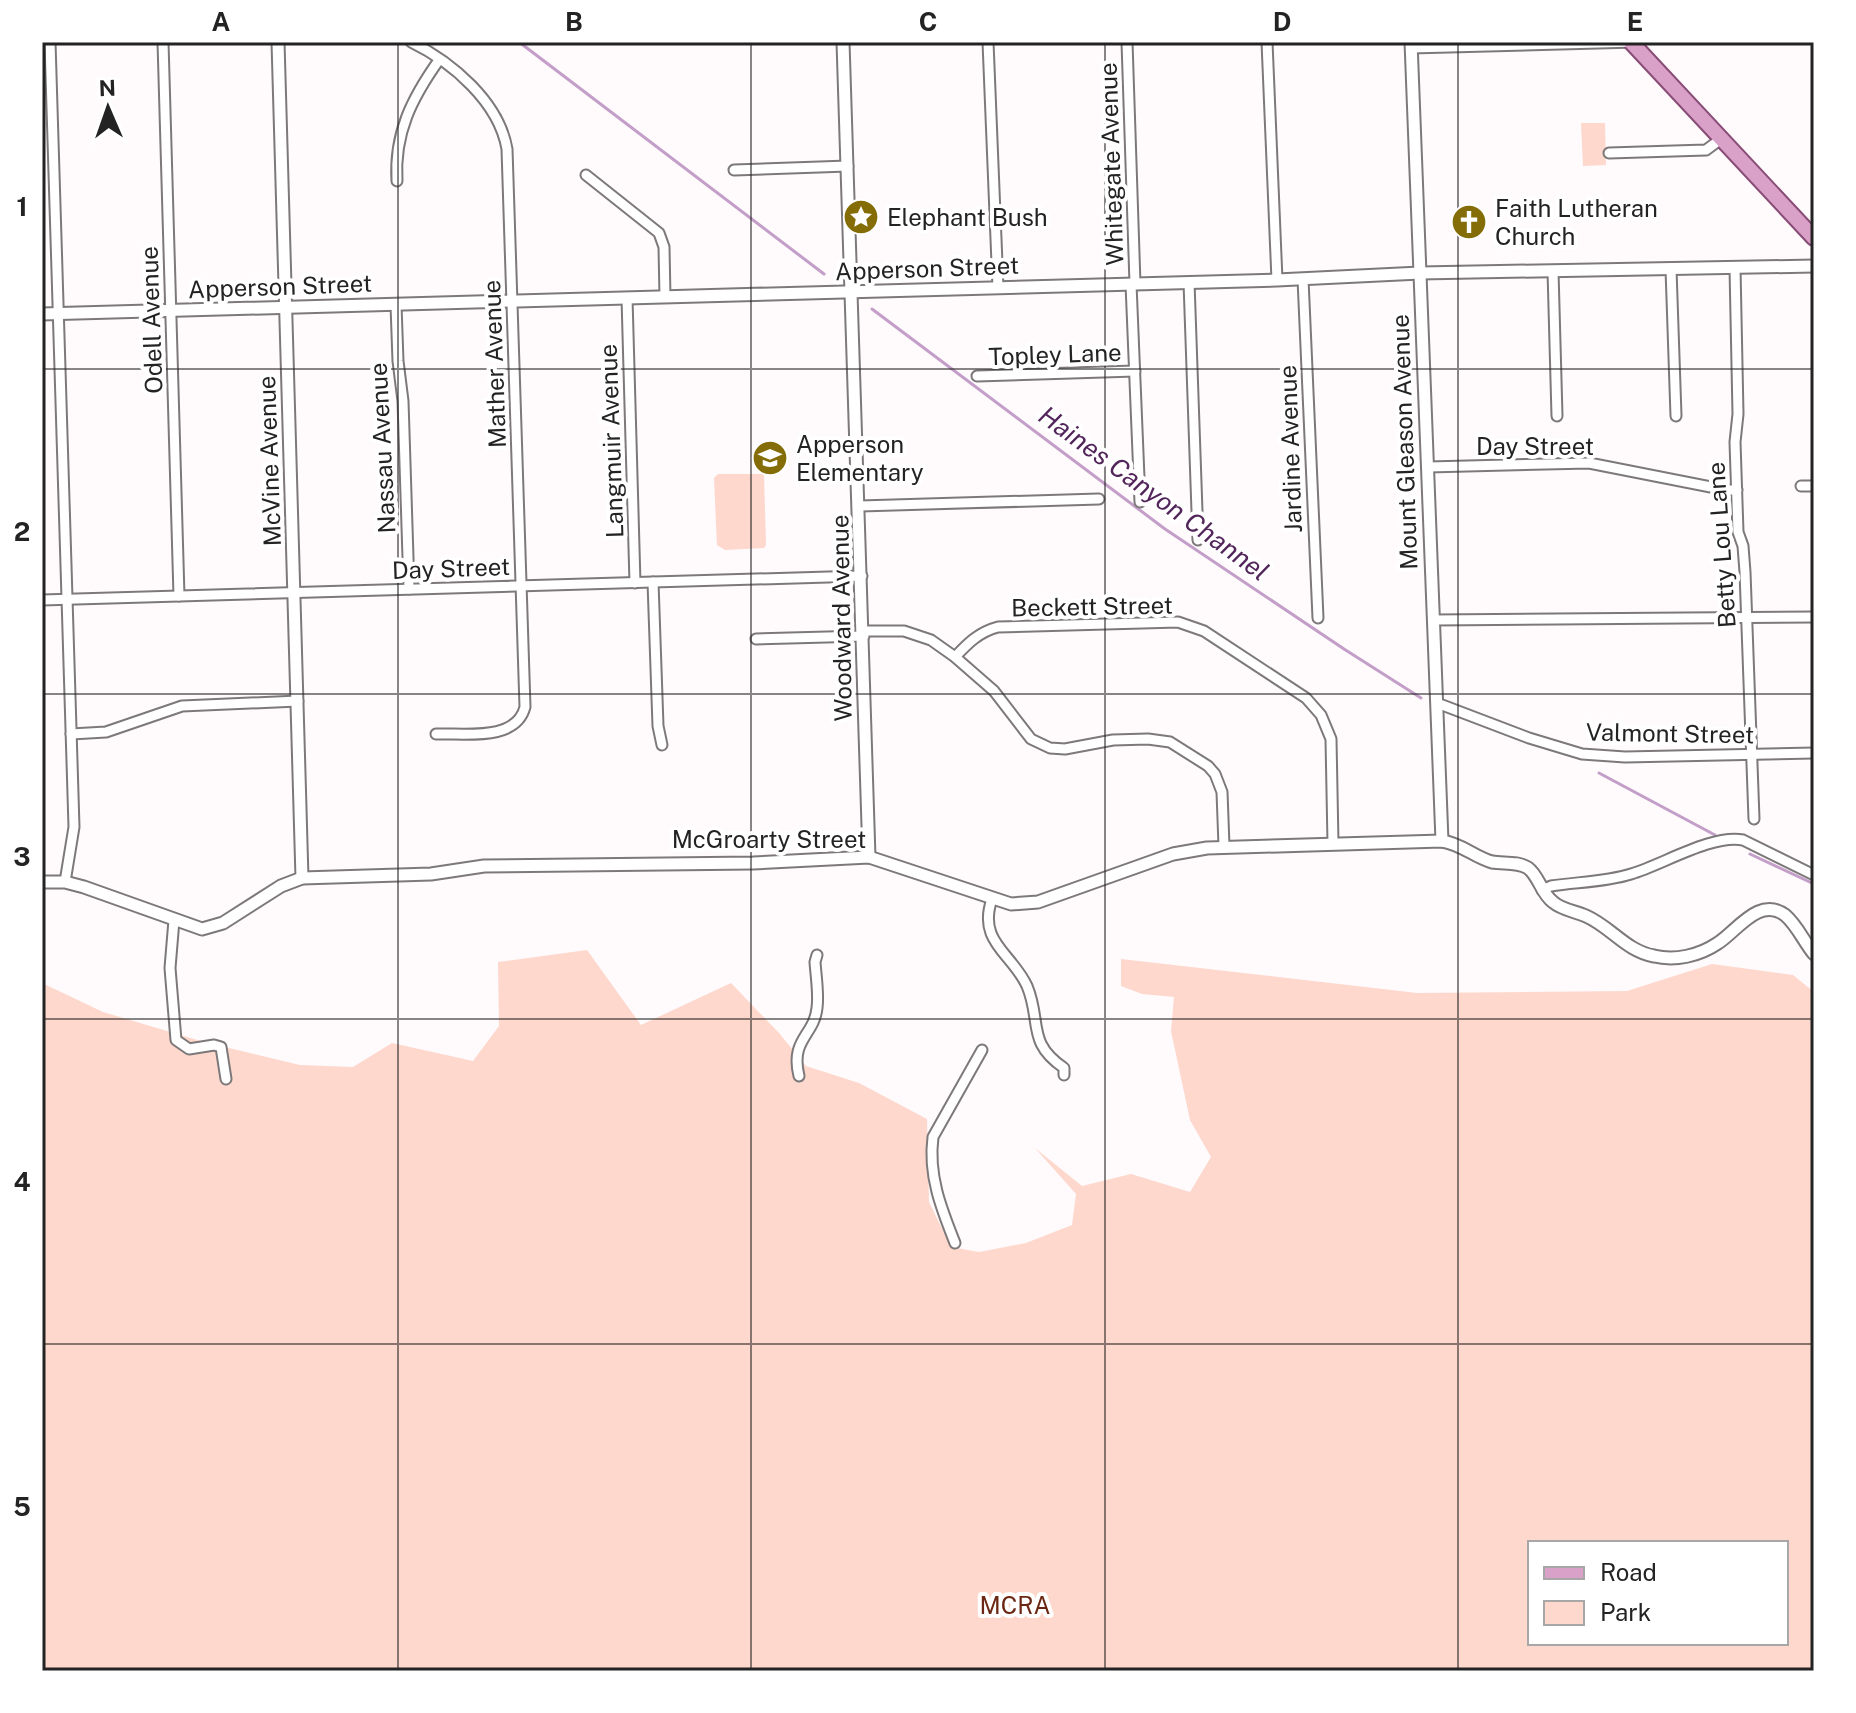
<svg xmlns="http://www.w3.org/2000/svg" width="1856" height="1713" viewBox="0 0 1856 1713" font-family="'Public Sans',sans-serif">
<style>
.green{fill:#fed8cd;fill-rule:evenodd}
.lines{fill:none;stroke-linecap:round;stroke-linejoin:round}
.stream{stroke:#c29ec8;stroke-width:3}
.minor-casing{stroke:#7d797a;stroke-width:13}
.tertiary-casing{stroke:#7d797a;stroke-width:15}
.primary-casing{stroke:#894c76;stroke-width:18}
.minor{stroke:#fff;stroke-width:9}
.tertiary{stroke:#fff;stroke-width:11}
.primary{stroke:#d9a1c7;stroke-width:14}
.grid{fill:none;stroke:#242323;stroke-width:2;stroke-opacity:0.55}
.labels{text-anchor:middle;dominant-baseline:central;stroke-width:8;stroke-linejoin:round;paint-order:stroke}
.street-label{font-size:24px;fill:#242323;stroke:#fff}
.poi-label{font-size:24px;fill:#242323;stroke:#fff;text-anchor:start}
.park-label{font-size:24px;fill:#6b2713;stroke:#fff}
.water-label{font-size:26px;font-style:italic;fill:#53265b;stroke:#fff}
.neatline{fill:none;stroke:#242323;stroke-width:3}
.grid-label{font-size:26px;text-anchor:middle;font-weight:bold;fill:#242323}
</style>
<rect width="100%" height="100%" fill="#fffafc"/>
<g class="green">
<polygon points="1581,123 1605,123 1606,165 1583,166"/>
<polygon points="718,474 764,474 766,545 764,548 725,550 717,545 714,478"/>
<path d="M587 950 641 1025 731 983 779 1033 806 1066 859 1083 927 1119 929 1202 951 1247 979 1252 1026 1243 1072 1225 1076 1194 1035 1148 1082 1186 1131 1174 1190 1192 1211 1157 1190 1120 1171 1031 1174 997 1142 994 1121 986V959L1417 993 1627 991 1712 964 1793 975 1814 992V1671H42V983L103 1012 204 1042 300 1065 353 1067 392 1043 473 1061 499 1026 498 962ZM1530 1543H1786V1643H1530Z"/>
</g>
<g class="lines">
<g class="stream">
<polyline points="519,42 824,274"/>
<polyline points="872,309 1165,529 1344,649 1421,698"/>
<polyline points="1599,773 1715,835"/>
<polyline points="1750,854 1814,884"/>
</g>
<defs>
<g id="minor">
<polyline points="50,42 74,827 65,882"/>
<polyline points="163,42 179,596"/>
<path d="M411 42C452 62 499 102 507 149L525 707C516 742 464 733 436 734"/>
<polyline points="988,42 998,288"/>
<polyline points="1127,42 1135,284"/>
<polyline points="1267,42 1277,280"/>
<polyline points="1411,48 1636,42"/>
<polyline points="1609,153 1706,150 1721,139"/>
<polyline points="734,170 848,166"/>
<polyline points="586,175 659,233 664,247 665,297"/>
<path d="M397 181C394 133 412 98 439 60"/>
<polyline points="1735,268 1738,414 1735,442 1738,532 1743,546 1745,572 1754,819"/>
<polyline points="1671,269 1676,416"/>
<polyline points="1553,271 1557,416"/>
<polyline points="1303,279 1318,618"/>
<polyline points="1189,282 1198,540"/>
<polyline points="1131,284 1140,502"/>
<polyline points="627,298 635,583"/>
<polyline points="396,305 398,361 403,401 409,589"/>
<polyline points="977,376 1135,371"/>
<polyline points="1428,467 1589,463 1726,490 1737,490"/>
<polyline points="1801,486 1814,486"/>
<polyline points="860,506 1099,499"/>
<polyline points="653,582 658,726 662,745"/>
<polyline points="42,600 862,576"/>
<polyline points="1434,620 1814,617"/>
<polyline points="864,631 904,631 931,640 955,657 994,691 1031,739 1050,748 1065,749 1113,740 1148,739 1170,742 1208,766 1215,774 1222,792 1224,846"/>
<polyline points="756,639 864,636"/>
<path d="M955 657C968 643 979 632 998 627L1178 622 1204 631 1306 698 1321 715 1331 739 1333 843"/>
<polyline points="1437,703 1529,738 1582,754 1625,757 1814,753"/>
<polyline points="71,734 106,732 182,706 298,701"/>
<path d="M1542 890 1551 886C1577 882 1606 882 1631 874 1662 865 1712 834 1743 840L1814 875"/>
<path d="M992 899C977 942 1012 953 1027 986 1042 1022 1026 1042 1064 1068V1075"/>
<polyline points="174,920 170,968 176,1040 189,1049 214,1045 221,1047 226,1079"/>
<path d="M799 1076C790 1039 814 1036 817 1008 819 994 816 977 815 962L817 955"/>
<path d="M955 1243C941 1208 928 1175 933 1137L982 1050"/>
</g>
<g id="tertiary">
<polyline points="278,42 302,878"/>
<polyline points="843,42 869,857"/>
<polyline points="1411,42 1442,841"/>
<polyline points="42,314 1277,280 1420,273 1814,266"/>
<path d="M42 882H65L84 887 202 929 223 923 281 886 302 878 431 874 484 866 753 863 869 857 1011 904 1038 902 1173 854 1207 848 1442 841C1462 844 1474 857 1492 862 1504 864 1517 861 1528 868 1539 876 1541 893 1553 902 1562 910 1575 911 1586 916 1611 927 1626 951 1654 956 1675 961 1699 956 1718 943 1737 931 1759 896 1785 915 1797 925 1804 942 1814 954"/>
</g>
<polyline id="primary" points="1631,42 1814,238"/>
</defs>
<use href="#minor" class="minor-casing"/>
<use href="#tertiary" class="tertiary-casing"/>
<use href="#primary" class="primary-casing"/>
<use href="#minor" class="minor"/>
<use href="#tertiary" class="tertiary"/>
<use href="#primary" class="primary"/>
</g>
<path class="grid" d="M398 42V1671M751 42V1671M1105 42V1671M1458 42V1671M42 369H1814M42 694H1814M42 1019H1814M42 1344H1814"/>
<defs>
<symbol id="sight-disc" viewBox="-11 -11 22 22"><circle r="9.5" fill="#846c07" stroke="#fff"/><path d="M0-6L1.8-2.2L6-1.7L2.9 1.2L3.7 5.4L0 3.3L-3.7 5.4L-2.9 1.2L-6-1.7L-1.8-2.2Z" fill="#fff"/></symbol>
<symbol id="church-disc" viewBox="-11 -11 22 22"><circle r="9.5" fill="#846c07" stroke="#fff"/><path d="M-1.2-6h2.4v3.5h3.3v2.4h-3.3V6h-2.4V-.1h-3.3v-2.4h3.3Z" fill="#fff"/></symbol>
<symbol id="school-disc" viewBox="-11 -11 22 22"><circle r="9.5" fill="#846c07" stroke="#fff"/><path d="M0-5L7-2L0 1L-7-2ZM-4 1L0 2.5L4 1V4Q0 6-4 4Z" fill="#fff"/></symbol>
</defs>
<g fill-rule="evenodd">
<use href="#sight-disc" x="841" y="197" width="40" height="40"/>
<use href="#church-disc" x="1449" y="202" width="40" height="40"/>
<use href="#school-disc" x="750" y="438" width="40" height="40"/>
</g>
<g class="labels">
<g class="street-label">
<text transform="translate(1111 164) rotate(-92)">Whitegate Avenue</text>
<text transform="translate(927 268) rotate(-2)">Apperson Street</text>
<text transform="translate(280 286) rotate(-2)">Apperson Street</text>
<text transform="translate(151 320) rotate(-92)">Odell Avenue</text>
<text transform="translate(1055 354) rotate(-2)">Topley Lane</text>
<text transform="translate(494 364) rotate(-92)">Mather Avenue</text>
<text transform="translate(611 441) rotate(-92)">Langmuir Avenue</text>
<text transform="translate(1404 442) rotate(-92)">Mount Gleason Avenue</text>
<text x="1535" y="446">Day Street</text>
<text transform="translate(382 448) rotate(-93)">Nassau Avenue</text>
<text transform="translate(1290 449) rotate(-92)">Jardine Avenue</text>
<text transform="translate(269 461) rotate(-92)">McVine Avenue</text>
<text transform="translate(1721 545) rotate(-94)">Betty Lou Lane</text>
<text transform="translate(451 568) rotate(-2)">Day Street</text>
<text transform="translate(1092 606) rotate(-1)">Beckett Street</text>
<text transform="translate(841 618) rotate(-91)">Woodward Avenue</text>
<text transform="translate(1670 733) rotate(1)">Valmont Street</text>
<text x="769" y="839">McGroarty Street</text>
</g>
<g class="poi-label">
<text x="1495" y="208">Faith Lutheran<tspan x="1495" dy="28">Church</tspan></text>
<text x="887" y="217">Elephant Bush</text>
<text x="796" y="444">Apperson<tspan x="796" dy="28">Elementary</tspan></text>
</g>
<g class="park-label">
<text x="1015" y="1605">MCRA</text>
</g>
<g class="water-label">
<text transform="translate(1154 493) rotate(36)">Haines Canyon Channel</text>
</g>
</g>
<rect width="1856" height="1713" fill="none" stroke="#ffffff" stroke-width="88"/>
<rect x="1528" y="1541" width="260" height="104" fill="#ffffff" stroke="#a7a7a7" stroke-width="2"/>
<rect x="1544" y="1567" width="40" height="12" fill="#d9a1c7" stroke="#a7a7a7" stroke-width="2"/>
<text x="1600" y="1581" font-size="24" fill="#242323">Road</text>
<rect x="1544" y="1601" width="40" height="24" fill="#fed8cd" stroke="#a7a7a7" stroke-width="2"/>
<text x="1600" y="1621" font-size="24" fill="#242323">Park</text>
<g transform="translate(108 108) rotate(358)" stroke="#ffffff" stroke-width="6" paint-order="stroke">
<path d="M0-6L14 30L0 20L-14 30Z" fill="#242323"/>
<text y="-12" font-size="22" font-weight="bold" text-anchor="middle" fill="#242323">N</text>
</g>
<rect x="44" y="44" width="1768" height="1625" class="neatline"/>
<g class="grid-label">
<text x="221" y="31">A</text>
<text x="574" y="31">B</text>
<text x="928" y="31">C</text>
<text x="1282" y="31">D</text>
<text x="1635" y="31">E</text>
<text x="22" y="216">1</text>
<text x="22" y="541">2</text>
<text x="22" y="866">3</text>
<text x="22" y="1191">4</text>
<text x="22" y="1516">5</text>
</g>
</svg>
